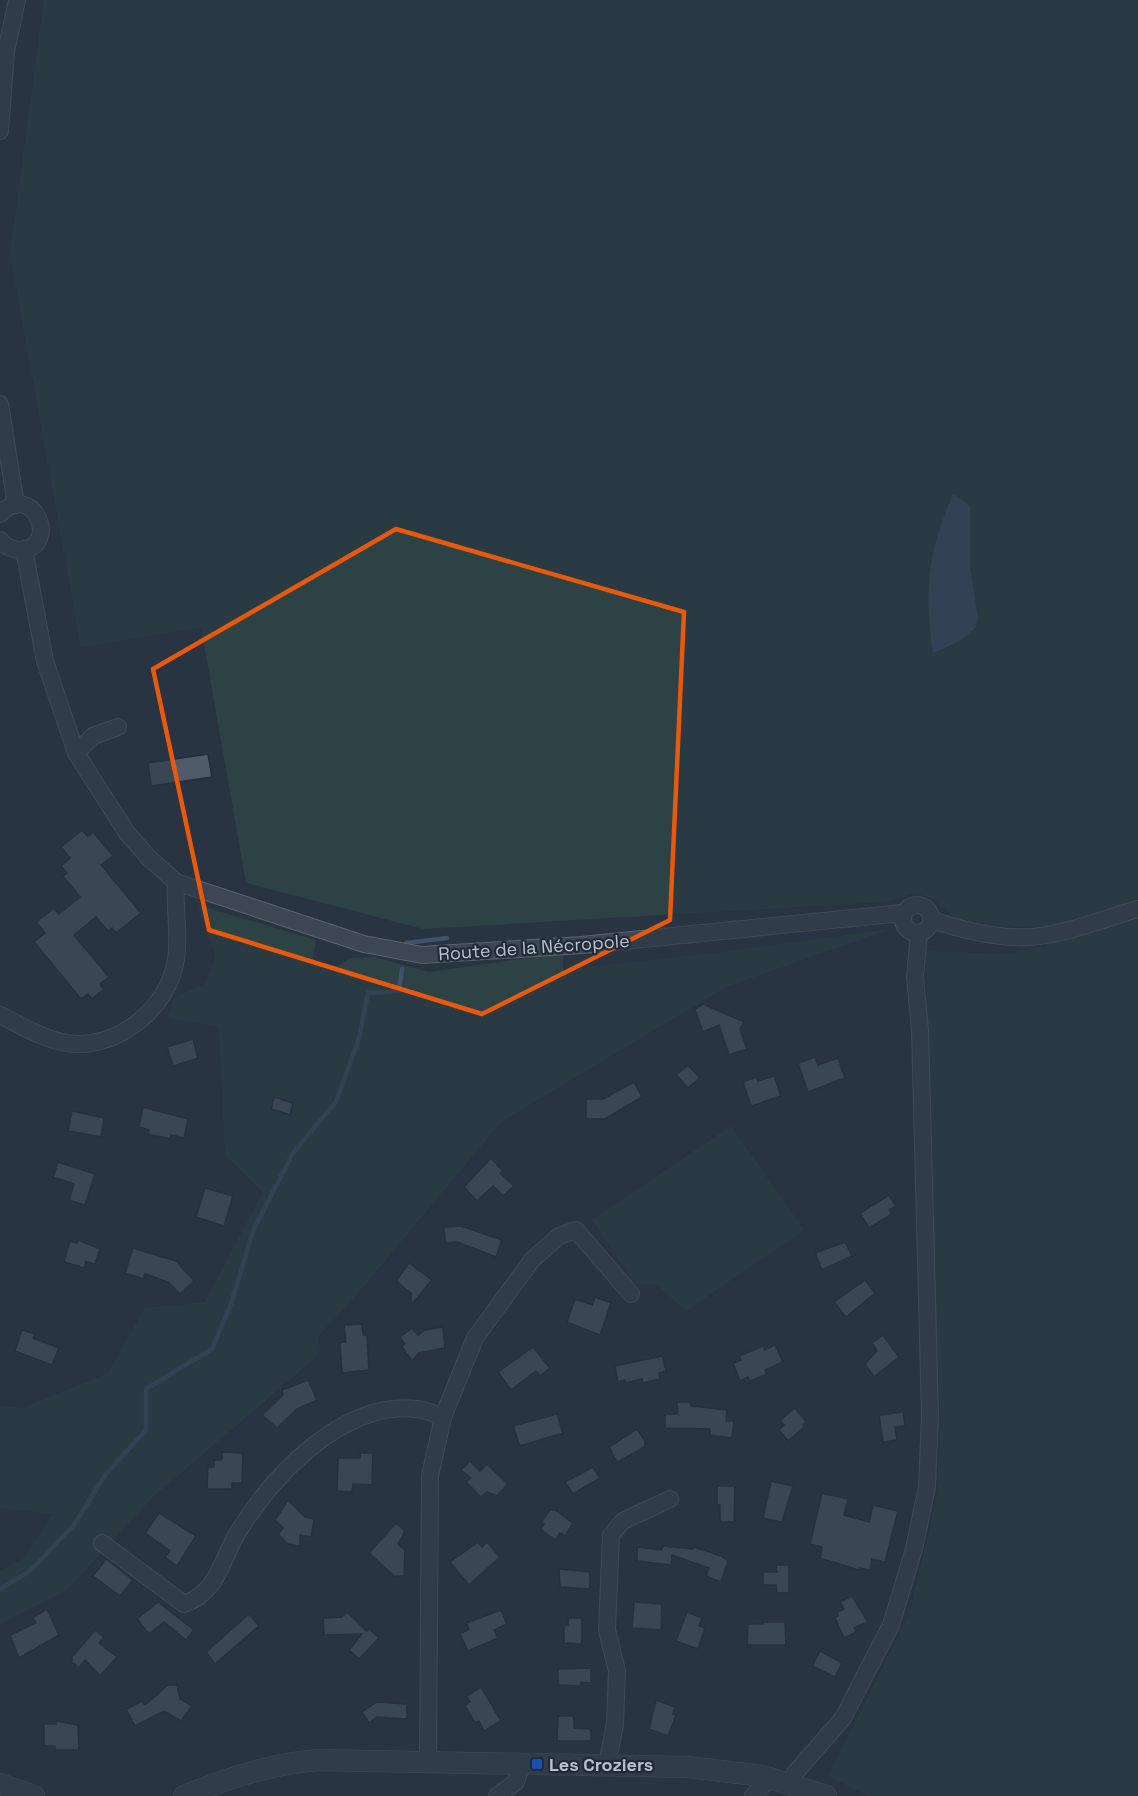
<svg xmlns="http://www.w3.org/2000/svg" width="1138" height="1796" viewBox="0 0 1138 1796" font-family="'Space Grotesk',sans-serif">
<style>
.green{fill:#2c4244;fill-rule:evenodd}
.water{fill:#3f526a}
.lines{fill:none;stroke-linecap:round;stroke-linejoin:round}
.stream{stroke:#3f526a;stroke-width:4.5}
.building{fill:#4f5b6a;stroke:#232d39;stroke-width:1.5}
.minor-casing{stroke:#5b646f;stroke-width:18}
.tertiary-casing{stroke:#5b646f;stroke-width:22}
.minor{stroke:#3d4652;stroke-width:16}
.tertiary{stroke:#3d4652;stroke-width:21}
.marked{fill:none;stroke:#e8590c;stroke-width:4.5;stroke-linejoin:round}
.transit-dot{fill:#1a4fb4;stroke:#212b37;stroke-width:2}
.labels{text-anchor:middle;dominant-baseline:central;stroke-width:4.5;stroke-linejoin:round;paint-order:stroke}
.street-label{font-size:18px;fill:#bac1cb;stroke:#212b37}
.poi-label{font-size:18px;font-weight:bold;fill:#bac1cb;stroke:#212b37;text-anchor:start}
</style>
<rect width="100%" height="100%" fill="#283442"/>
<g class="green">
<path d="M44 0H1138V1796H868L828 1776 909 1616 936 1501 941 1421 934 1291 926 951 1004 954 1047 946 1045 926 1016 927 956 919 932 898 914 893 884 902 423 929 246 883 201 627 81 647 10 254ZM938 527 970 565 978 617Z"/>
<polygon points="198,905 316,940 312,963 338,966 350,958 374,957 429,972 563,953 563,970 706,954 890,929 726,987 501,1122 354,1298 319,1335 316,1357 153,1497 67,1590 0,1624 0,1571 24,1558 53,1514 0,1508 0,1406 23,1408 108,1373 145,1308 205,1302 263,1192 225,1155 219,1027 168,1018 174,998 204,984 216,957"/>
<polygon points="731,1126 804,1230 686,1311 656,1284 636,1284 592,1220"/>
</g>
<path class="water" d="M953 494 970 506V565L978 618 976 627 960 641 933 653C924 589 927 555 953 494Z"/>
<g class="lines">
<g class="stream">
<polyline points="406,943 447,938"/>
<polyline points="0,1589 30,1571 73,1526 106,1474 146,1430 146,1389 212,1349 231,1304 253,1231 293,1153 336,1102 359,1038 368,993 399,991 402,969"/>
</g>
</g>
<g class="building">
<polygon points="208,754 212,777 151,786 148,763"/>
<polygon points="82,830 88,837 93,832 113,856 101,865 141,913 116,933 112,928 108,931 96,917 74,935 109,977 100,984 104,989 92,999 88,994 81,999 34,942 45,933 36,922 54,908 59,914 80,897 63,876 67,873 61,866 70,858 61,847"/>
<polygon points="703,1004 744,1022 740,1029 747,1049 729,1055 719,1025 703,1032 695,1009"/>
<polygon points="193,1039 198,1058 173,1066 167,1047"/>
<polygon points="815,1057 818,1065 838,1058 845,1078 808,1092 798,1063"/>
<polygon points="688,1065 700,1078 688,1088 676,1075"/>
<polygon points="774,1076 781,1096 751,1106 743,1082 756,1077 758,1081"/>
<polygon points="634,1082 642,1097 605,1119 586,1119 586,1099 603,1099"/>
<polygon points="274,1097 293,1103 290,1115 271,1109"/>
<polygon points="143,1107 188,1119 184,1138 171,1135 170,1139 148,1134 149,1130 139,1127"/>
<polygon points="72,1111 104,1118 101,1137 68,1131"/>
<polygon points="491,1158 503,1171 500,1173 514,1186 503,1196 493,1186 477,1201 464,1187"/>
<polygon points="58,1162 95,1174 85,1205 69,1200 74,1184 53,1177"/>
<polygon points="205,1188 233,1196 224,1226 196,1217"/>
<polygon points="889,1195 896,1206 889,1210 892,1214 869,1228 860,1213"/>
<polygon points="461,1226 502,1240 496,1257 457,1242 445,1243 444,1227"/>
<polygon points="78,1240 100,1249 95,1264 86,1262 84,1268 64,1262 70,1241 77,1243"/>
<polygon points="845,1242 852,1256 822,1270 815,1253"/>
<polygon points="133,1248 176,1261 194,1281 180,1294 168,1282 145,1274 143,1279 125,1273"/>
<polygon points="409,1263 432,1280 411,1305 411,1293 396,1281"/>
<polygon points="865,1280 875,1293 846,1317 834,1302"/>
<polygon points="595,1297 611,1303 600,1335 567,1322 575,1299 592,1305"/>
<polygon points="362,1324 363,1335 367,1335 369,1370 342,1373 340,1343 346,1342 344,1325"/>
<polygon points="443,1327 445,1348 419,1353 412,1361 402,1347 405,1344 400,1337 412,1328 418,1335 425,1330"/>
<polygon points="22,1330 35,1334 33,1338 59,1348 52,1365 15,1351"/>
<polygon points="883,1335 899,1357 874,1377 865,1364 877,1351 872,1343"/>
<polygon points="775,1345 783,1362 765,1370 767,1374 750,1381 748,1377 740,1381 733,1363 741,1360 739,1356 763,1346 765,1350"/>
<polygon points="533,1347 550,1368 540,1376 536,1371 511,1390 498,1372"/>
<polygon points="662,1356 666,1371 659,1373 660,1379 643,1383 642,1379 626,1383 625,1380 618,1382 615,1366"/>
<polygon points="308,1380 317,1400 297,1409 277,1428 262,1415 283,1395 282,1390"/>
<polygon points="677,1402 691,1402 691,1406 727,1410 726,1421 734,1421 732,1438 710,1435 710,1429 665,1428 665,1414 678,1414"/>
<polygon points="795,1408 806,1422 803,1425 804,1427 788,1441 779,1430 784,1425 780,1420"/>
<polygon points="903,1412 905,1426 895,1427 897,1440 883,1442 879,1415"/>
<polygon points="557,1414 563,1433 520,1446 513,1426"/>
<polygon points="637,1429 645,1441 645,1447 617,1462 609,1447"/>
<polygon points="222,1452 243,1453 242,1483 232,1483 232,1489 207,1489 208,1467 214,1467 214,1460 222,1460"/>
<polygon points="360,1453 373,1453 372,1485 353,1484 352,1492 337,1491 338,1458 360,1458"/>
<polygon points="470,1461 480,1471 487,1464 508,1484 497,1496 487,1492 481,1497 466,1482 471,1478 461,1470"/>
<polygon points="593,1467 600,1478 573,1494 565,1482"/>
<polygon points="771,1481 793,1486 782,1522 763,1518"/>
<polygon points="717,1486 735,1486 734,1522 720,1522 720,1505 717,1505"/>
<polygon points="822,1493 848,1499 844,1515 869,1522 873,1505 898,1511 885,1562 872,1559 870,1570 860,1568 859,1570 820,1558 822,1547 810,1544"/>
<polygon points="288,1500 305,1517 314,1519 311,1537 300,1535 300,1546 288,1544 278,1534 283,1528 275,1520"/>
<polygon points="550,1510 555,1510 573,1523 565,1536 560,1533 555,1540 540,1529 544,1524 541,1522"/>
<polygon points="159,1513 196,1536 177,1566 165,1557 170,1551 145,1533"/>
<polygon points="396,1523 405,1531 398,1544 405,1550 404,1576 394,1576 369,1553"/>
<polygon points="478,1542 482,1547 487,1542 500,1557 469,1585 450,1562"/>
<polygon points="663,1546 693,1549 694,1547 721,1556 728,1561 721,1582 706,1576 709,1568 672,1555 671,1565 637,1561 637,1547 662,1550"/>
<polygon points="106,1559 133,1580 120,1596 93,1576"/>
<polygon points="776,1565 789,1565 789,1593 777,1593 776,1585 763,1585 763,1572 777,1572"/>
<polygon points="559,1569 590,1572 590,1589 560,1587"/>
<polygon points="852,1596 868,1622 854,1628 856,1632 844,1638 835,1618 838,1616 837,1612 844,1609 840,1602"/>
<polygon points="158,1602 194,1630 186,1640 164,1622 149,1634 137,1619"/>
<polygon points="634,1602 662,1604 661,1630 632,1628"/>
<polygon points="47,1609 59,1635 19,1658 10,1635 36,1623 33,1617"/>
<polygon points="501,1610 507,1624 494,1630 498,1638 468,1651 460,1634 469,1629 466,1623"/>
<polygon points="347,1612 367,1631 369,1628 379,1638 359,1659 349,1650 362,1634 324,1635 323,1618 342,1617"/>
<polygon points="687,1612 702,1618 699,1626 705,1628 698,1649 676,1641"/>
<polygon points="249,1614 259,1626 215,1664 206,1652"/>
<polygon points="568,1618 582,1618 582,1644 564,1643 564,1625 568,1625"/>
<polygon points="763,1622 785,1622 786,1645 747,1645 748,1624 763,1624"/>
<polygon points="95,1630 104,1637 99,1643 117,1657 100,1676 85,1660 79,1668 72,1662 72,1657"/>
<polygon points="820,1651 842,1663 835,1677 812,1666"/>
<polygon points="591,1668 591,1683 581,1682 581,1686 558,1685 558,1669"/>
<polygon points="168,1685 177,1685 180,1699 192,1706 181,1721 164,1711 135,1726 126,1709 142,1701 145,1705"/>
<polygon points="481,1687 501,1721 484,1731 479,1721 475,1723 465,1705 470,1702 466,1696"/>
<polygon points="656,1700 675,1707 673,1714 676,1715 668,1736 649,1729"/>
<polygon points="377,1702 407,1704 407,1719 377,1717 369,1723 362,1712"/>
<polygon points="558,1716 574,1716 574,1728 591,1729 591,1741 557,1741"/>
<polygon points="56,1721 78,1725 79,1750 55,1750 55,1746 44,1746 44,1724 56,1724"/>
</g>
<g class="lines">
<defs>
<g id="minor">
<polyline points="0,131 6,52 17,0"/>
<polyline points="0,404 16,505"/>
<path d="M0 514C33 479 61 547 21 550 12 550 5 546 0 540"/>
<polyline points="24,549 45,661 76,753 127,833 149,858 176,882 364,944 422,955 582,945 903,913"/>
<polyline points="76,753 93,736 118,727"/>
<circle cx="917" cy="919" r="14"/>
<path d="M932 920C962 930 998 939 1031 937 1067 934 1103 919 1138 909"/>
<path d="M0 1015C24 1027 49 1043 76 1044 123 1045 169 1006 176 959 180 933 174 908 176 882"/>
<path d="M102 1543 184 1604C218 1592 221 1561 237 1534 272 1476 343 1400 417 1409 426 1410 435 1414 443 1417"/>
<polyline points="428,1762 430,1476 443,1417 475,1338 532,1260 559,1236 576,1230 631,1294"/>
<polyline points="607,1765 615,1724 617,1671 607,1630 611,1535 623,1521 670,1499"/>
<polyline points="792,1783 795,1773 843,1718 891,1625 914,1549 927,1487 930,1415 920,1030 915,977 919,933"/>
<polyline points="497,1796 516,1782 522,1763"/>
<polyline points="753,1796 771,1778"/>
</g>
<g id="tertiary">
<polyline points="0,1784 34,1796"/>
<path d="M184 1796C229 1778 270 1764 318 1760L688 1767 763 1776 826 1796"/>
</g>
</defs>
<use href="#minor" class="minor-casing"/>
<use href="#tertiary" class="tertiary-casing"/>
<use href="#minor" class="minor"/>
<use href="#tertiary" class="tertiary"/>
</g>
<path d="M0 0H1138V1796H0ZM396 529 684 612 670 920 482 1014 209 930 153 669Z" fill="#283442" fill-opacity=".55" fill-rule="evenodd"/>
<path class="marked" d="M396 529 684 612 670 920 482 1014 209 930 153 669Z"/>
<rect class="transit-dot" x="531" y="1758" width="12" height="12" rx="3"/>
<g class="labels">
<g class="street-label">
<text transform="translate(534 947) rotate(-4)">Route de la Nécropole</text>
</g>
<g class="poi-label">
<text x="549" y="1764">Les Croziers</text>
</g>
</g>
</svg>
